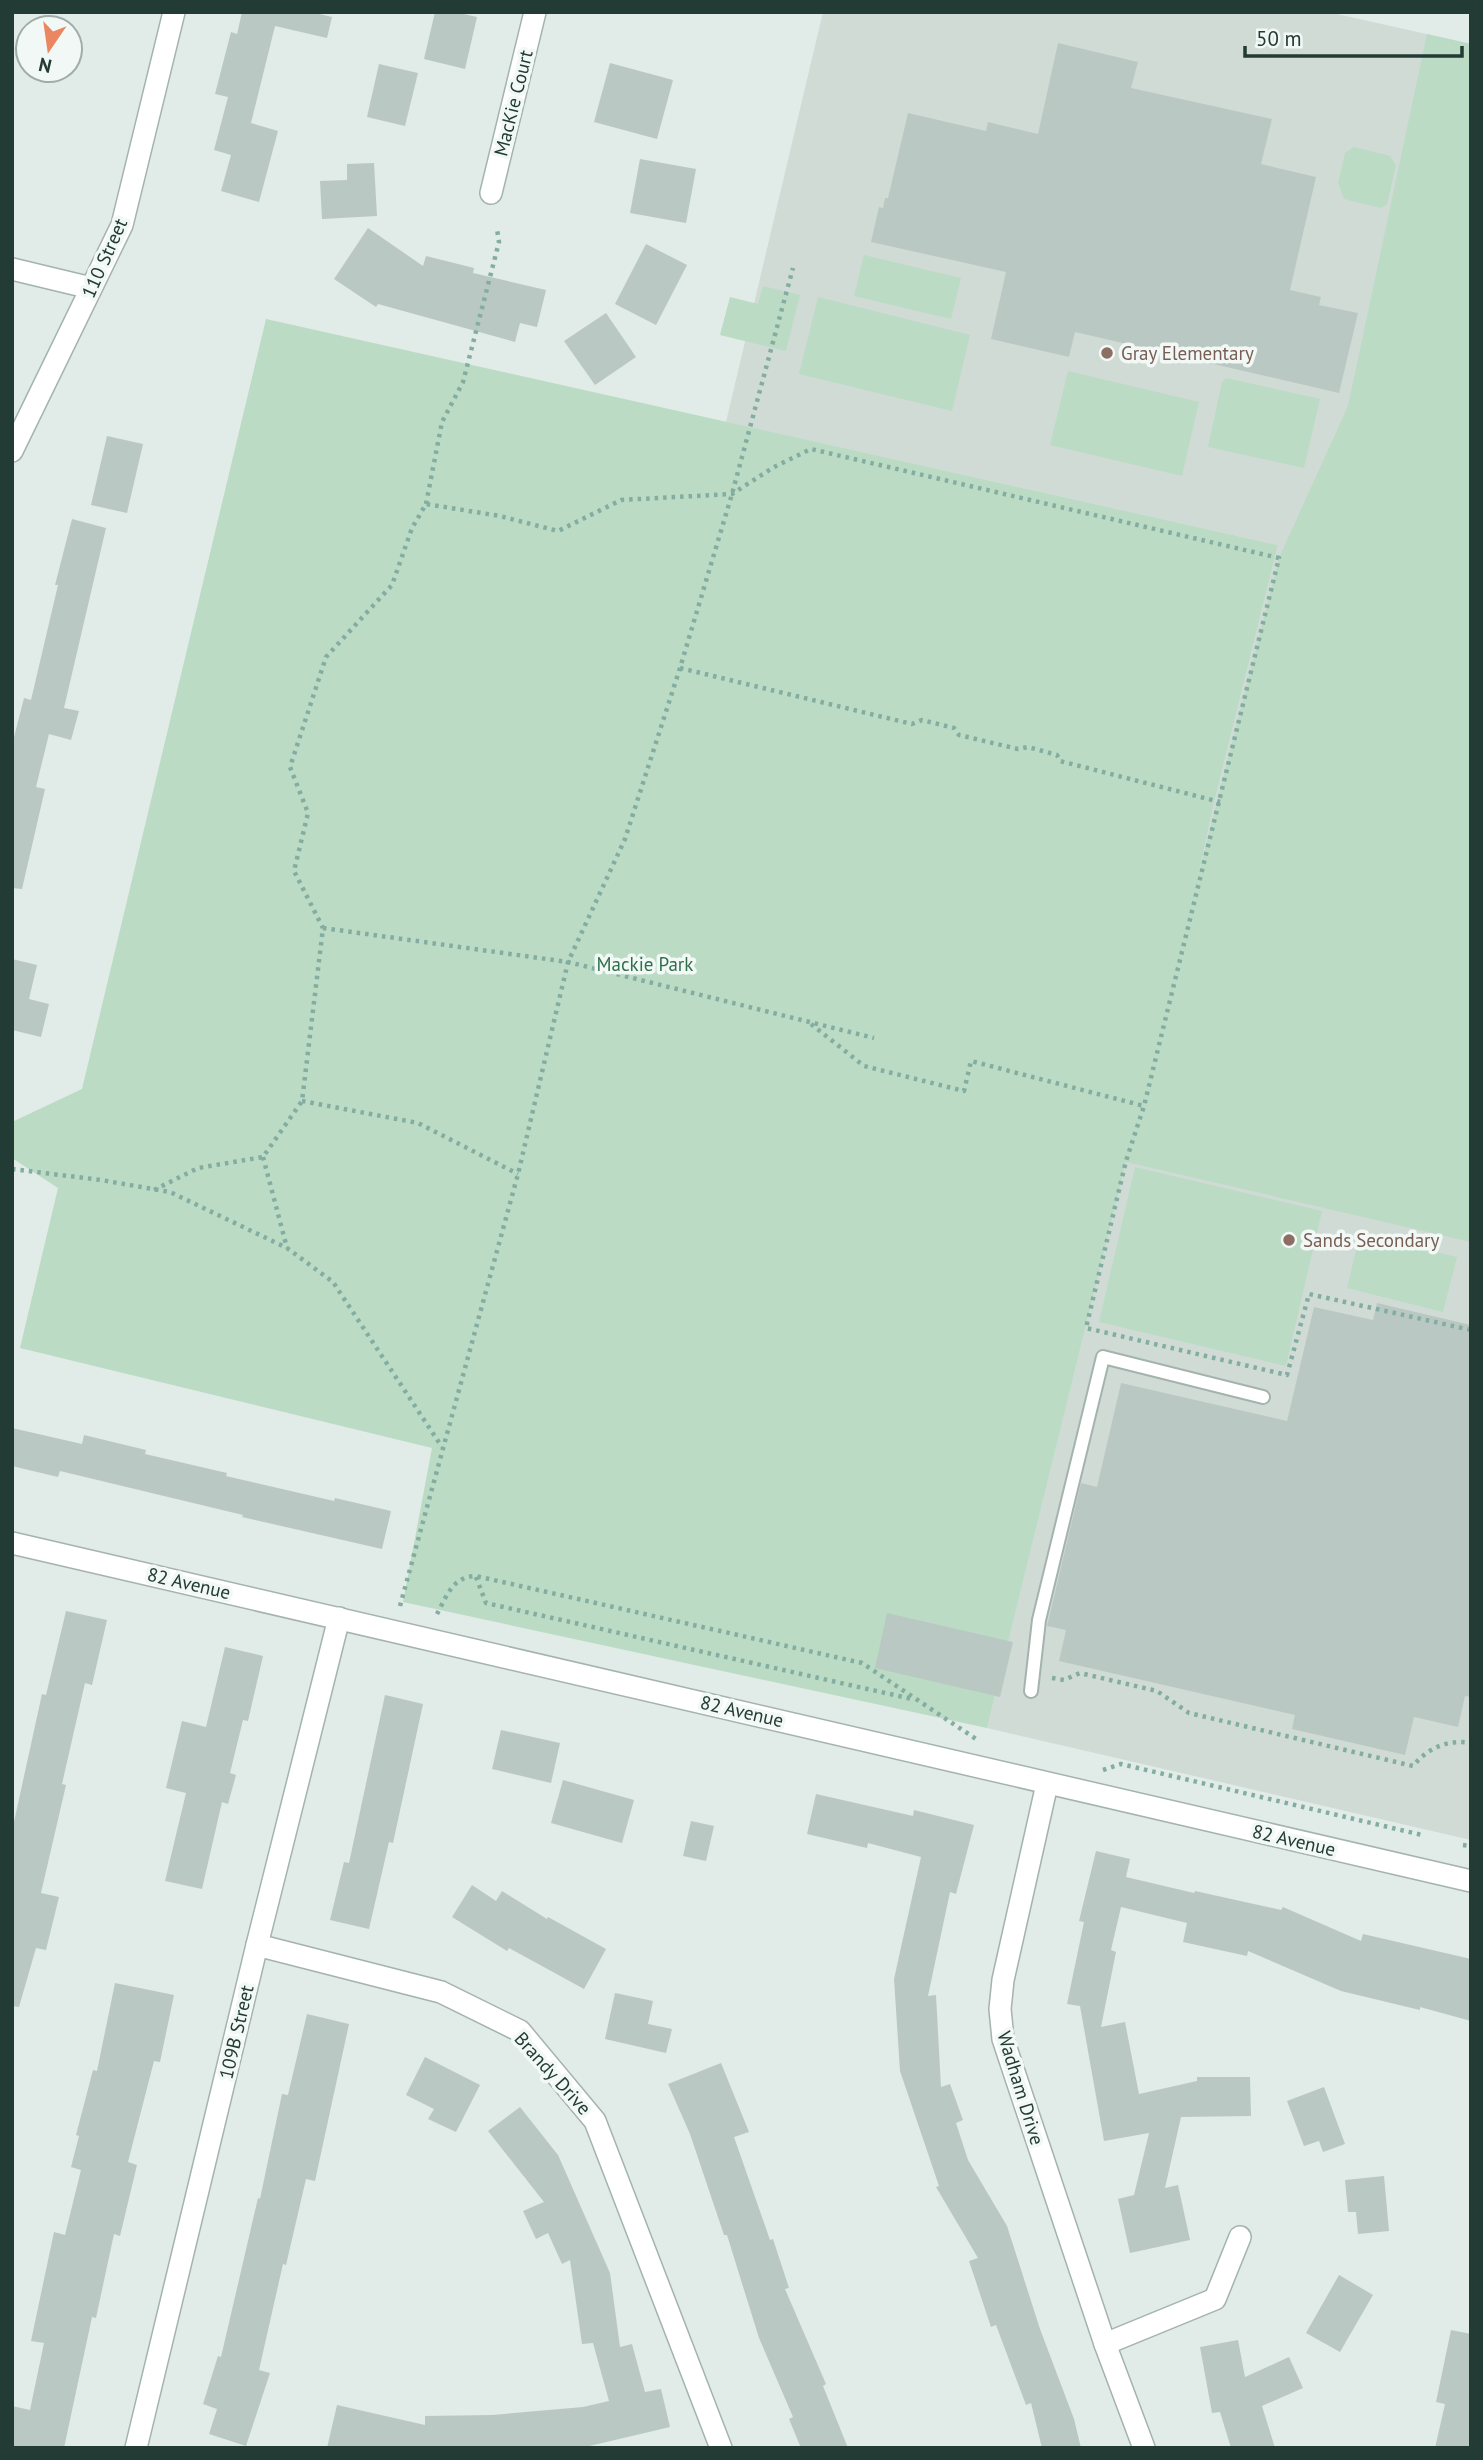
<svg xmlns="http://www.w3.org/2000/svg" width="1483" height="2460" viewBox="0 0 1483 2460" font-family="'PT Sans',sans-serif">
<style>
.built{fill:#d0dbd6}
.green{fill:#bbdbc5}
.building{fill:#bac8c3}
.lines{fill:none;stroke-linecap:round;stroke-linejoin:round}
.lane-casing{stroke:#a4b3ae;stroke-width:16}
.street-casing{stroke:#a4b3ae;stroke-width:24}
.path{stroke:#83ada1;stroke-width:4.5;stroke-dasharray:3.5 5;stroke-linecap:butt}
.lane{stroke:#fff;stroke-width:12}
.street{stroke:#fff;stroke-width:21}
.education-dot{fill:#8d6e63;stroke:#f2f8f5;stroke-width:2.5}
.labels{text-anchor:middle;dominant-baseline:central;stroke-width:7;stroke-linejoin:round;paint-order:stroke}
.street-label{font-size:19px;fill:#233b35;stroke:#f2f8f5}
.education-label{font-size:19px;fill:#785e54;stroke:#f2f8f5;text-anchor:start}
.park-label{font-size:19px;fill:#2f6f4a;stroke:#f2f8f5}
</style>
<rect width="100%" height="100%" fill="#e1ebe7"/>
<polygon class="built" points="823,12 1328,12 1471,44 1471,1840 987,1728 1125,1164 1144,1106 1213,807 1278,545 726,422"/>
<g class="green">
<polygon points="1427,34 1471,44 1471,1242 1126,1162 987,1728 403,1602 432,1448 20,1348 58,1188 12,1158 12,1122 82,1089 266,319 1278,545 1213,807 1196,885 1279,558 1348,406"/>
<polygon points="1354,147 1390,156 1396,165 1387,204 1381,208 1344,199 1338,183 1345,153"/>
<polygon points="864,255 961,278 951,319 854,296"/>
<polygon points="763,286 800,295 786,351 720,335 730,297 758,304"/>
<polygon points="818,297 970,335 952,411 799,374"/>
<polygon points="1068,371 1199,402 1182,476 1050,445"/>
<polygon points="1226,378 1320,399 1304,468 1208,447 1222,382"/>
<polygon points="1135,1167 1322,1211 1286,1366 1099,1322"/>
<polygon points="1360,1234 1457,1257 1443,1312 1347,1288"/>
</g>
<g class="building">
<polygon points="242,12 311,12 332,17 327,38 275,26 251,123 278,131 259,202 221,191 231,155 214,150 228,97 215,94 231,32 237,34"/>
<polygon points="435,12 455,12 477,17 465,69 424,59"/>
<polygon points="1058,43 1138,62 1131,88 1272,119 1261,164 1316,177 1290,290 1321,297 1319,305 1358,313 1339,393 1075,332 1069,357 991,339 1006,272 871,242 879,207 883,208 885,198 888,198 908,113 986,131 988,122 1038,134"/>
<polygon points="610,63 673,80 657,139 594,122"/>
<polygon points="379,64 418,73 405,126 367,117"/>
<polygon points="640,159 696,169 686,223 630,213"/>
<polygon points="374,163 377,216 322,219 320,181 347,180 347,164"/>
<polygon points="368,228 423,266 426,256 474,268 473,273 546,290 537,327 520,323 515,342 378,304 376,307 334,279"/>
<polygon points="646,244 687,265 656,325 615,304"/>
<polygon points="606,313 636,357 595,385 564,341"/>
<polygon points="107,436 143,444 127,513 91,505"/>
<polygon points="72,519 106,528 64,708 79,711 71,740 49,734 36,787 45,789 22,889 12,888 12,745 24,698 31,700 58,585 55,585"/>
<polygon points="12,959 37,965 29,999 49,1004 41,1037 12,1030"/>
<polygon points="1377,1303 1471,1325 1471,1697 1465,1696 1458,1727 1414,1717 1405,1755 1292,1729 1295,1715 1059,1661 1066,1630 1047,1626 1048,1622 1081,1483 1097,1487 1121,1383 1287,1421 1314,1307 1373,1320"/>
<polygon points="12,1428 82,1444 84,1435 146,1450 145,1454 227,1473 226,1476 334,1501 335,1498 391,1511 382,1549 242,1517 243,1515 60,1471 58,1477 12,1466"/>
<polygon points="66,1611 107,1620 92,1685 85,1683 62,1784 66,1785 41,1893 59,1897 46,1950 36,1948 19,2007 12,2006 12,1831 42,1694 46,1695"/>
<polygon points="887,1613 1013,1642 1000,1697 875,1668"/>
<polygon points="225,1647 263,1656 248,1721 243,1720 230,1773 236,1775 228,1804 222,1802 202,1889 165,1881 186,1793 166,1788 182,1721 206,1727"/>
<polygon points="385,1695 423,1704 393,1843 389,1842 369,1929 330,1920 344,1862 349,1863"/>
<polygon points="501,1730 560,1743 551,1783 492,1769"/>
<polygon points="563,1780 634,1800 622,1843 551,1823"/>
<polygon points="816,1794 913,1816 914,1810 974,1825 956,1894 950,1892 928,1996 936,1995 941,2087 950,2084 963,2120 956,2123 968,2160 1007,2226 1040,2329 1074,2419 1081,2448 1042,2448 1031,2403 1026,2405 996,2325 991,2327 969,2261 978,2258 936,2187 939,2186 900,2071 894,1979 921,1857 868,1843 867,1848 807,1834"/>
<polygon points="691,1821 714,1826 706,1861 683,1856"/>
<polygon points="1096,1851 1130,1859 1126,1877 1194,1893 1195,1891 1281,1910 1283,1907 1361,1941 1363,1934 1471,1959 1471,2021 1420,2007 1420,2010 1341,1991 1248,1951 1247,1956 1183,1942 1187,1923 1121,1907 1111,1950 1116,1952 1101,2027 1125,2022 1139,2094 1197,2081 1197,2077 1250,2077 1251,2116 1181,2117 1165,2188 1178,2185 1190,2240 1130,2253 1118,2199 1134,2195 1149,2133 1104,2141 1080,2006 1067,2004 1084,1922 1079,1921"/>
<polygon points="472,1885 496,1901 502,1891 547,1919 548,1917 606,1949 584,1989 509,1948 507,1951 452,1917"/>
<polygon points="115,1983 174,1995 160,2062 154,2061 128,2162 137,2165 120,2236 114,2234 96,2318 92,2317 64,2448 12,2448 12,2406 30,2410 44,2343 31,2341 54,2232 65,2235 81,2170 71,2167 79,2136 76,2135 93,2070 97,2071"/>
<polygon points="615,1993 653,2001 648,2024 672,2029 666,2053 605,2039"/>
<polygon points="307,2014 349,2024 315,2181 306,2179 286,2265 283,2264 259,2370 270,2373 246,2446 209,2434 217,2409 203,2404 218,2356 221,2357 258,2198 260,2199 282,2094 288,2095"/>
<polygon points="425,2057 480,2085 456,2132 428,2119 434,2109 406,2095"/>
<polygon points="721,2063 749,2132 734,2137 770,2240 773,2239 789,2288 785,2289 826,2384 823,2386 848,2448 801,2448 789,2419 793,2417 759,2338 727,2235 724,2235 690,2134 668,2084"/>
<polygon points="1324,2087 1345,2144 1323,2152 1319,2141 1304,2146 1287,2101"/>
<polygon points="520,2107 558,2155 610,2273 620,2347 632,2344 645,2392 661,2389 670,2427 581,2448 327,2448 337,2405 425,2425 425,2416 492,2415 583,2407 609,2401 593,2343 582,2344 570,2260 562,2264 548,2233 536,2239 523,2211 544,2202 488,2131"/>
<polygon points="1384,2176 1389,2231 1358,2234 1356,2212 1348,2212 1345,2180"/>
<polygon points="1339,2275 1373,2295 1340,2352 1306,2333"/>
<polygon points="1451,2330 1471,2334 1471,2448 1435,2448 1445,2404 1436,2402"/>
<polygon points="1238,2340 1245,2377 1289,2357 1303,2388 1262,2406 1275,2448 1231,2448 1220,2412 1212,2413 1200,2347"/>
</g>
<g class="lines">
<defs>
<polyline id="lane" points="1031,1691 1039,1620 1103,1357 1263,1397"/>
<g id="street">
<polyline points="491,193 535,12"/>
<polyline points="12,269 91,288"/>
<polyline points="12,451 122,225 174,12"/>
<polyline points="12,1543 1471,1881"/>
<polyline points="1047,1784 1003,1980 1000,2009 1003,2039 1105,2344 1144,2448"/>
<polyline points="257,1945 441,1992 520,2031 595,2121 721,2448"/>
<polyline points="1105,2344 1215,2299 1240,2237"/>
<polyline points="136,2448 257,1945 339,1618"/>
</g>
</defs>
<use href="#lane" class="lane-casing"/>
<use href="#street" class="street-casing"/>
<g class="path">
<polyline points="426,504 442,422 463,382 499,242 497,229"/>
<polyline points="680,668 912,724 922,720 954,728 959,735 1018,749 1028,747 1057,755 1060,761 1220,802"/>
<polyline points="323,928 568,962 874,1038"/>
<polyline points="811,1024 864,1066 964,1091 971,1061 1144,1106"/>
<polyline points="302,1101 418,1123 518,1174"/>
<polyline points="263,1157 287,1248"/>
<polyline points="12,1169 101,1180 170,1192 287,1248 333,1282 442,1447"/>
<polyline points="154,1190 198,1168 263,1157 302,1101 323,928 294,871 308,813 290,767 326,657 392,585 412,528 426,504 500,516 558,531 621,500 732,494 774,467 811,449 1279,558 1144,1106 1126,1161 1086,1328 1287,1375 1309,1294 1471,1330"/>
<polyline points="476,1577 486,1603 912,1699"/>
<polyline points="400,1606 518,1174 568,962 625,839 680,668 732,494 793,268"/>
<path d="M437 1614C446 1597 453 1576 476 1576L862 1663 976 1739"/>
<path d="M1052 1678 1064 1680 1080 1673 1157 1691 1189 1713 1413 1766C1428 1748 1447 1739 1471 1743"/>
<polyline points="1103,1770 1121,1764 1422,1835"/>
<polyline points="1463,1845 1471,1846"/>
</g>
<use href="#lane" class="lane"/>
<use href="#street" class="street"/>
</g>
<g class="education-dot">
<circle cx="1107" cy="353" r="7"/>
<circle cx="1289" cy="1240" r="7"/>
</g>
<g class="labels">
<g class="street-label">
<text transform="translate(513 103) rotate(-76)">MacKie Court</text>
<text transform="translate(104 258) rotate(-66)">110 Street</text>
<text transform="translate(189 1583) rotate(13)">82 Avenue</text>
<text transform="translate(742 1711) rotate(13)">82 Avenue</text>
<text transform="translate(1294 1840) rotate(13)">82 Avenue</text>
<text transform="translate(236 2032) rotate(-77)">109B Street</text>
<text transform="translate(553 2073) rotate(48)">Brandy Drive</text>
<text transform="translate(1021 2088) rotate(73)">Wadham Drive</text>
</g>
<g class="education-label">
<text x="1121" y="353">Gray Elementary</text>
<text x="1303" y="1240">Sands Secondary</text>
</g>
<g class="park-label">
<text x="645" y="964">Mackie Park</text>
</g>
</g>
<rect width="1483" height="2460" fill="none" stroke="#233b35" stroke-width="28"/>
<g transform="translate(49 49) rotate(193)"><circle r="33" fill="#f2f8f5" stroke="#9faca8" stroke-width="2"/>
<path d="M0-5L12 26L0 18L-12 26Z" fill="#ea8660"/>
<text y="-10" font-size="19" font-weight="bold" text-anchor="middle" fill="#233b35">N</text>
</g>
<path d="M1245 46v10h217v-10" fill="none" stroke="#233b35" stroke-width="3.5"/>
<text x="1256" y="46" font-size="21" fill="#233b35" stroke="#f2f8f5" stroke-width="5" paint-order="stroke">50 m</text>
</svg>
